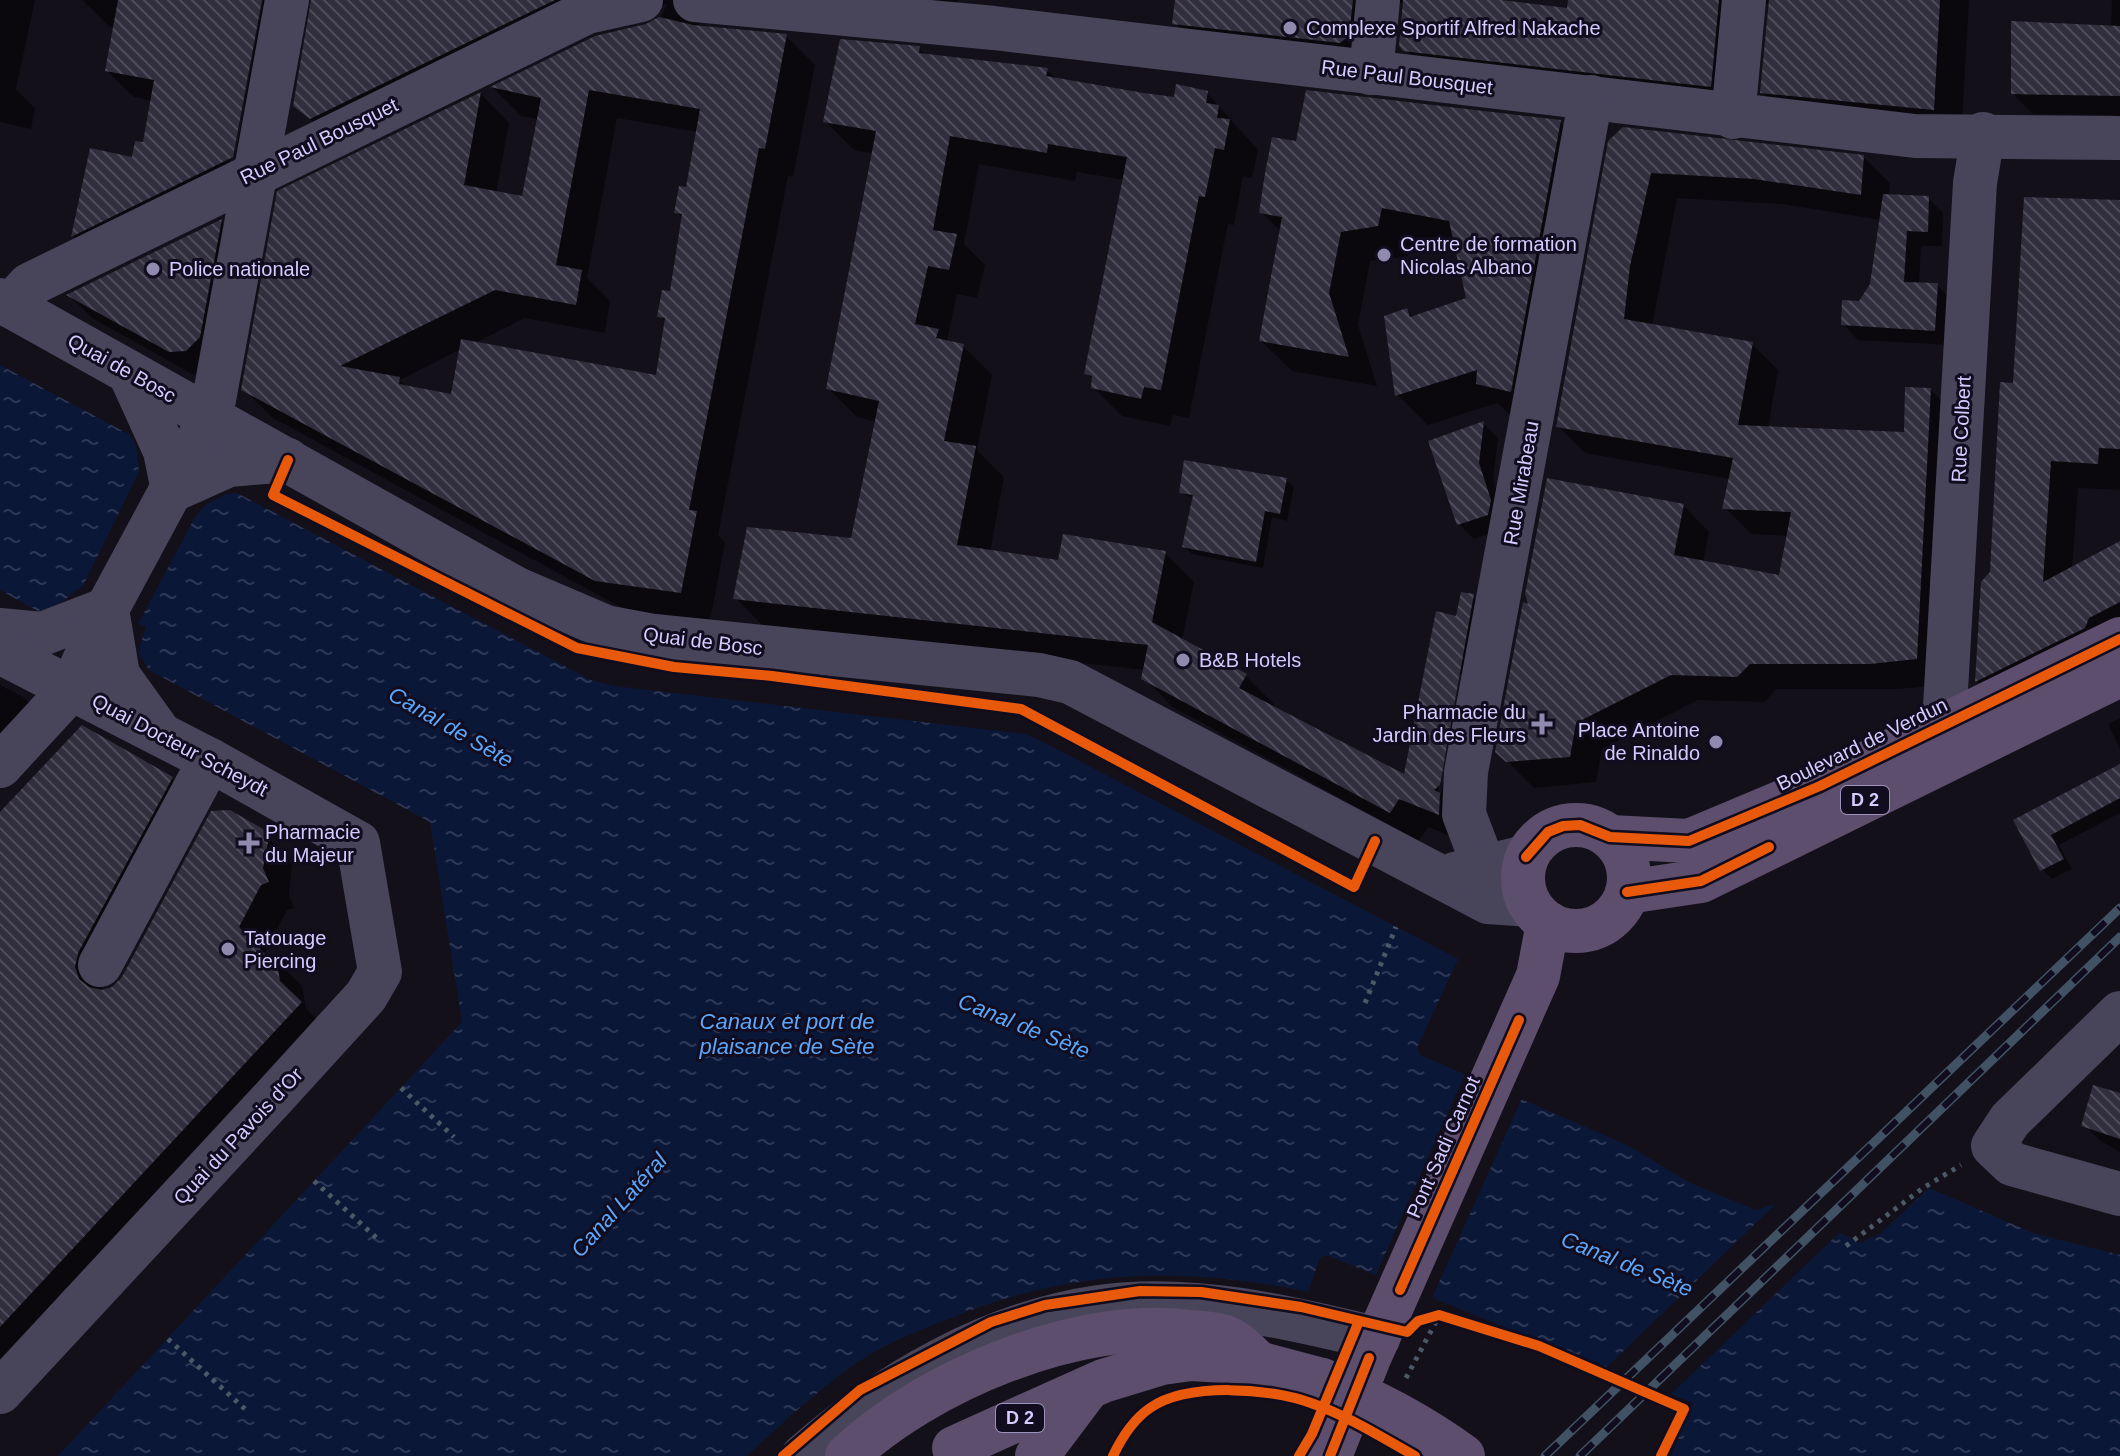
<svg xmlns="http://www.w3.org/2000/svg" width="2120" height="1456" viewBox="0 0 2120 1456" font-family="Helvetica,sans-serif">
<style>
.water{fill:url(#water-ripples)}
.pier{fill:#13101a}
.shadow{fill:#0007;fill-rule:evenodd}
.building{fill:url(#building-back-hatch);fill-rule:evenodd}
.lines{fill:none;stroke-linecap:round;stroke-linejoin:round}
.path{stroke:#4b5866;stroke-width:5;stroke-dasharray:4 6;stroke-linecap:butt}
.minor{stroke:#48455b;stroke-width:44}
.major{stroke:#5c4e6c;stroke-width:44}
.rail-casing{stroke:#415264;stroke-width:9}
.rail{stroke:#110c1e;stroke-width:6;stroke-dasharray:18;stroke-linecap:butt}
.major-bridge{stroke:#5c4e6c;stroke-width:44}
.cycleway-casing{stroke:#110c1e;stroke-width:15}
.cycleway{stroke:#e8590c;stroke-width:10}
.poi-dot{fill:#908aae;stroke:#110c1e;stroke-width:3}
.labels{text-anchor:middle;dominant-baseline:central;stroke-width:6;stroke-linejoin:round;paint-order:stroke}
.shield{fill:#110c1e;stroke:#9a92bb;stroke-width:2}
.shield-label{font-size:18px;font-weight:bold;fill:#d4cbfe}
.poi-label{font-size:20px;fill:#d4cbfe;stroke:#110c1e;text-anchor:start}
.street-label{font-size:20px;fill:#d4cbfe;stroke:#110c1e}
.water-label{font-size:22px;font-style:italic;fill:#5ba7fc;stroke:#110c1e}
</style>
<defs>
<pattern id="water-ripples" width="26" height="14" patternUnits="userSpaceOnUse" patternTransform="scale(2)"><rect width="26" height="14" fill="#0b1737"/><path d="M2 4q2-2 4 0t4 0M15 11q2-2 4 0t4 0" fill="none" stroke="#2e3755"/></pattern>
<pattern id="building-back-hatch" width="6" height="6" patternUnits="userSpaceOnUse" patternTransform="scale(2)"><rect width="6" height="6" fill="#312e3d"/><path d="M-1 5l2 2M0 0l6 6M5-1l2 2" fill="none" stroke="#4e4b5a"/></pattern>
</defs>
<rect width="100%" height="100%" fill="#13101a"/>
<path class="water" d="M0 365 130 435 136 446 139 472 206 505 226 494 237 493 591 680 614 686 1025 734 1039 740 1458 959 1417 1048 1420 1055 1627 1145 1690 1183 1756 1210 1779 1203 1860 1243 1881 1233 1929 1188 2033 1233 2120 1255V1456H1671L1693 1403 1326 1255 1320 1258 1308 1292C1181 1265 1072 1269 951 1318 920 1330 886 1343 858 1362 818 1390 782 1423 747 1456H58L462 1022 430 822 149 670 138 652 146 627 73 593 59 604 38 611 0 590Z"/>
<g class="pier">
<polygon points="139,472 206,505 196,515 138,624 73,593 83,586"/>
<polygon points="1466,1072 1522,1098 1431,1300 1375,1277"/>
<polygon points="1781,1199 1842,1230 1668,1397 1603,1371"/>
</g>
<g class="shadow">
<polygon points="0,0 35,0 16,89 35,108 31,129 0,122"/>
<polygon points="82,0 259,0 229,167 233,168 263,0 292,0 259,184 100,262 73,236 91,150 134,159 144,144 152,101 134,97 107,71 115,28 109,26"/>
<path d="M315 0H958L954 25 703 15 699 25 786 36 815 65 793 177 788 176 718 535 725 542 710 621 626 610 273 418 243 389 279 193 481 94 509 123 496 193 524 198 539 119 521 116 493 88 596 38 659 21 667 4 606 18 325 134 295 105ZM617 118 698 132 688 190 676 212 684 219 672 293 660 316 666 323 657 378 473 344 525 318 605 333 610 301 587 278ZM461 349 453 396 408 388 400 380Z"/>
<polygon points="1177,0 1493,0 1569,10 1570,0 1969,0 1961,137 1790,120 1762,92 1771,3 1761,5 1738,114 1433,78 1401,45 1402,3 1397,4 1377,64 1202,51 1175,23"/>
<polygon points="2112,0 2120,0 2120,123 2112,115 2033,114 2013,94 2111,27"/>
<path d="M919 48 927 56 1047 70 1058 80 1176 99 1207 93 1258 150 1252 178 1243 176 1234 225 1228 224 1189 418 1173 415 1170 426 1122 416 1093 387 1094 380 1086 373 1124 180 1077 172 1075 181 979 164 964 244 985 265 977 298 957 294 947 340 963 346 992 375 977 450 1004 477 990 552 1060 563 1165 553 1194 582 1182 641 1246 676 1275 705 1272 708 1405 777 1458 618 1473 596 1502 625 1468 843 1428 827 1419 841 1173 707 1144 678 1145 670 764 627 735 598 852 540 877 422 857 417 828 388 874 154 854 150 825 121ZM1458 674 1462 675 1441 795H1437Z"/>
<polygon points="1560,122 1591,152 1541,421 1509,414 1497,403 1428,425 1397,395 1407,310 1414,317 1469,299 1457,246 1413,237 1408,256 1370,261 1358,325 1377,386 1292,371 1261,341 1281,232 1261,212 1298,144"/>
<polygon points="1610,142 1863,157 1890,183 1889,196 1928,198 1943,213 1942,246 1921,246 1919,284 1937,285 1952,300 1950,345 1858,340 1843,324 1872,285 1881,220 1782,204 1677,198 1652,326 1752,344 1778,370 1768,428 1906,434 1931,390 1957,416 1943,685 1898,689 1777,689 1764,702 1698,700 1602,749 1596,782 1534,788 1497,751 1531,608 1683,505 1709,532 1703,563 1780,578 1788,536 1751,534 1725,508 1731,479 1585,453 1558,426"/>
<polygon points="2120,202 2120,490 2078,488 2072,569 2120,544 2120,643 2004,708 1977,681 1983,582 1992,573 2015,385"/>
<polygon points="221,221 244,244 214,372 194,375 92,318 69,295"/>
<polygon points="1484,424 1498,438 1493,480 1505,516 1503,529 1474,539 1459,524"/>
<polygon points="1286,480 1294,487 1287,521 1272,517 1263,568 1192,554 1184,546 1194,500 1181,492"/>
<polygon points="0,685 25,698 48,721 0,772"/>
<polygon points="2120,718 2120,749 2108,724"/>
<polygon points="2120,766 2120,813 2059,845 2072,869 2052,879 2042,869 2016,821"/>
<polygon points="171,778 198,805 104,980 101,992 114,988 262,831 292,864 289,895 294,908 287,910 264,954 269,960 275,959 302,986 306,1008 327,1029 0,1382 0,816"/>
<polygon points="2120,1095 2120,1152 2099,1140 2084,1125"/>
</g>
<g class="building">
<polygon points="118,0 262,0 233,157 71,237 90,148 132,157 135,141 143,142 154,80 105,71"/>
<polygon points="311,0 555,0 310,119 293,106"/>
<polygon points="1175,0 1353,0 1349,36 1340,43 1172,24"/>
<polygon points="1403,0 1501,0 1567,8 1568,0 1719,0 1711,87 1403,51 1399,46"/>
<polygon points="1769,0 1940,0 1934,110 1760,93"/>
<path d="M659 17 693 25 787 34 765 149 759 148 689 510 697 511 681 593 595 581 241 390 277 191 481 92 464 185 522 196 541 98 490 87 595 36 646 24ZM589 90 700 109 686 187 679 186 674 213 682 214 670 291 662 290 657 317 665 318 656 375 461 339 451 394 399 384 400 377 340 366 495 290 576 305 582 270 556 265Z"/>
<polygon points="2011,21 2120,26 2120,96 2011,94"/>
<polygon points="840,39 920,46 919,53 1048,68 1046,76 1144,93 1174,97 1176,84 1208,91 1206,103 1219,105 1217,118 1230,119 1224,150 1215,148 1205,197 1199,196 1161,390 1144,387 1141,399 1091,388 1092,376 1084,374 1127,157 1048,144 1047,153 950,136 933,230 957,234 949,270 928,266 915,324 939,329 936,338 964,344 944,441 976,446 957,545 1058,560 1063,534 1166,551 1152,622 1247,674 1239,688 1404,774 1436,611 1456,616 1461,592 1474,594 1440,785 1434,790 1440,793 1439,815 1399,799 1390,813 1141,679 1148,645 733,599 747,527 851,538 879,401 826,389 876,131 823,122"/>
<polygon points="1306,90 1561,120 1511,392 1476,384 1477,370 1395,396 1384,316 1407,308 1410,317 1466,298 1449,221 1382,208 1378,226 1341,232 1329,293 1349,357 1259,341 1282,217 1259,213 1265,173 1272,137 1296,141"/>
<polygon points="1623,127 1864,155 1861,195 1754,179 1651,173 1630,266 1624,319 1753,342 1738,425 1904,432 1905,387 1931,388 1917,659 1870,664 1750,664 1737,677 1671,675 1576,723 1570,757 1506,762 1495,752 1523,602 1528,604 1525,594 1547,478 1684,504 1674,555 1779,575 1791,512 1722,509 1733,458 1556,427 1608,141"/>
<polygon points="1883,194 1929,196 1928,232 1907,231 1904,282 1938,283 1935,331 1841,325 1842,300 1859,301 1870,284"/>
<polygon points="2024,197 2120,200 2120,449 2099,448 2098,464 2051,461 2043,582 2120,541 2120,602 2089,618 2085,628 1975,682 1981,582 1990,572 2000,382 2013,383"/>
<polygon points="222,219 200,337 186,351 169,352 66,295"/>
<polygon points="1484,421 1479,463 1491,500 1488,515 1457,525 1428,441"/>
<polygon points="1184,460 1287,478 1280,514 1265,511 1256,562 1182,547 1193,495 1179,493"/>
<polygon points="82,725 173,777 78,953 75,967 79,979 89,987 102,990 112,987 122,977 211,811 230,810 263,829 268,842 263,868 269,882 261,885 239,927 269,958 276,957 280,981 302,1002 0,1327 0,812"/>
<polygon points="2120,764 2120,798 2051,835 2064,859 2040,871 2013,820"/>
<polygon points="2093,1085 2120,1093 2120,1139 2081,1126"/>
</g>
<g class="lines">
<g class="path">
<polyline points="1365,1003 1396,927"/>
<polyline points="401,1088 454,1137"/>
<polyline points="314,1181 380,1241"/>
<polyline points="1846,1246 1923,1188 1961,1165"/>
<polyline points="1428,1318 1439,1315 1539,1346 1684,1409 1661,1456"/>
<polyline points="168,1339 245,1409"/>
<polyline points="1406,1378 1439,1316"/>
</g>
<g class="minor">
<polyline points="695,0 994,28 1915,136 2120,138"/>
<polyline points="1371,73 1378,0"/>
<polyline points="1733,117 1744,0"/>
<polyline points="0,300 517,589 606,627 654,636 1039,675 1070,682 1488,902 1530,905"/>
<polyline points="10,306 29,285 587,12 641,0"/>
<polyline points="131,376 165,451 173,490"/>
<polyline points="173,490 229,465 288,460"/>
<polyline points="107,609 118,675 156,728"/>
<polyline points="0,630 42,634 107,609"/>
<polyline points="0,652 210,760 358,843 380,972 366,996 273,1098 0,1392"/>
<polyline points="1944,725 1975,183 1983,134"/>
<polyline points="0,766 72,688 107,609 211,416 287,0"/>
<polyline points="1484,867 1464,814 1466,772 1591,97"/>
<polyline points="1455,874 1526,857"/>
<polyline points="100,965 210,760"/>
<polyline points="2120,1013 2010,1120 1993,1146 2012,1164 2120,1194"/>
<path d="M803 1456C886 1383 989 1323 1099 1307 1191 1294 1289 1317 1378 1339"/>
</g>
<g class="major">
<circle cx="1576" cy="878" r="53"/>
<polyline points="1610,837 1689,841 1820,786 2120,639"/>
<polyline points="1627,892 1701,881 2120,675"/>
<polyline points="954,1448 1103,1381 1162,1363 1191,1359 1258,1363 1322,1380"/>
<path d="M847 1456C926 1381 1079 1317 1189 1332 1200 1333 1214 1333 1225 1337 1238 1342 1248 1353 1258 1363"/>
<polyline points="1037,1456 1085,1392"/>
<polyline points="1330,1456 1369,1358 1538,976 1548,923"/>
</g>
<defs>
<g id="rail">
<polyline points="1545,1456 2120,908"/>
<polyline points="1580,1456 2120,937"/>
</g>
</defs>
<use href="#rail" class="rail-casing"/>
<use href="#rail" class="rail"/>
<path class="major-bridge" d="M1322 1380C1374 1400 1418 1423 1463 1456"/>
<defs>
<g id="cycleway">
<polyline points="288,460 273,495 577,648 674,667 772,676 1021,709 1354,887 1375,841"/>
<polyline points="1526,857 1548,832 1563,826 1580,825 1610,837 1689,841 1820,786 2120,639"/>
<polyline points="1627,892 1701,881 1769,847"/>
<polyline points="1400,1290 1519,1020"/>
<polyline points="783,1456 860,1390 991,1322 1045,1305 1140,1291 1201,1292 1301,1307 1407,1332 1418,1321 1439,1315 1539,1346 1684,1409 1661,1456"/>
<path d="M1113 1456C1121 1439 1134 1419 1150 1408 1188 1382 1270 1388 1311 1403 1348 1416 1381 1437 1415 1456"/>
<polyline points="1299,1456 1312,1434 1359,1321"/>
<polyline points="1330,1456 1369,1358"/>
</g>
</defs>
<use href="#cycleway" class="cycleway-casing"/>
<use href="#cycleway" class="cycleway"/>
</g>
<g class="poi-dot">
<circle cx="1290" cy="28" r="8"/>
<circle cx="1384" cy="255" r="8"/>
<circle cx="153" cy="269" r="8"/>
<circle cx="1183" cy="660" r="8"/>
<path d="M1538 712h8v8h8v8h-8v8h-8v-8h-8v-8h8z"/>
<circle cx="1716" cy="742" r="8"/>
<path d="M245 831h8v8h8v8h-8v8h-8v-8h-8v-8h8z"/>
<circle cx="228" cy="949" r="8"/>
</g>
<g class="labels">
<g class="shield">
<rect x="1841" y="786" width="48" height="28" rx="6"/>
<rect x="996" y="1404" width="48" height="28" rx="6"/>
</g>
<g class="shield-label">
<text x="1865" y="800">D 2</text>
<text x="1020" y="1418">D 2</text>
</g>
<g class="poi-label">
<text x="1306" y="28">Complexe Sportif Alfred Nakache</text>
<text x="1400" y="244">Centre de formation<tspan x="1400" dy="23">Nicolas Albano</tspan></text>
<text x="169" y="269">Police nationale</text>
<text x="1199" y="660">B&amp;B Hotels</text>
<text x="1526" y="712" text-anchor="end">Pharmacie du<tspan x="1526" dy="23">Jardin des Fleurs</tspan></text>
<text x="1700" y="730" text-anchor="end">Place Antoine<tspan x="1700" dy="23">de Rinaldo</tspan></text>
<text x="265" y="832">Pharmacie<tspan x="265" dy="23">du Majeur</tspan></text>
<text x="244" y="938">Tatouage<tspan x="244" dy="23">Piercing</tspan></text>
</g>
<g class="street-label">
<text transform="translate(1407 77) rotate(7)">Rue Paul Bousquet</text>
<text transform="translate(319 141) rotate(-26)">Rue Paul Bousquet</text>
<text transform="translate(122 368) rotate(29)">Quai de Bosc</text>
<text transform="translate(1961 429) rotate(-87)">Rue Colbert</text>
<text transform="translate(1521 483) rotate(-80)">Rue Mirabeau</text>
<text transform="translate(703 641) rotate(7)">Quai de Bosc</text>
<text transform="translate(1862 744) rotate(-26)">Boulevard de Verdun</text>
<text transform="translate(180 745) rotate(28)">Quai Docteur Scheydt</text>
<text transform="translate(238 1136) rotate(-47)">Quai du Pavois d'Or</text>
<text transform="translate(1443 1147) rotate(-66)">Pont Sadi Carnot</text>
</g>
<g class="water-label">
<text transform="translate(451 727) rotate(30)">Canal de Sète</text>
<text x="787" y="1021">Canaux et port de<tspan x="787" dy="25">plaisance de Sète</tspan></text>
<text transform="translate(1024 1026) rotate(22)">Canal de Sète</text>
<text transform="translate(619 1205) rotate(-48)">Canal Latéral</text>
<text transform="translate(1627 1264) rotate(22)">Canal de Sète</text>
</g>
</g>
</svg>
